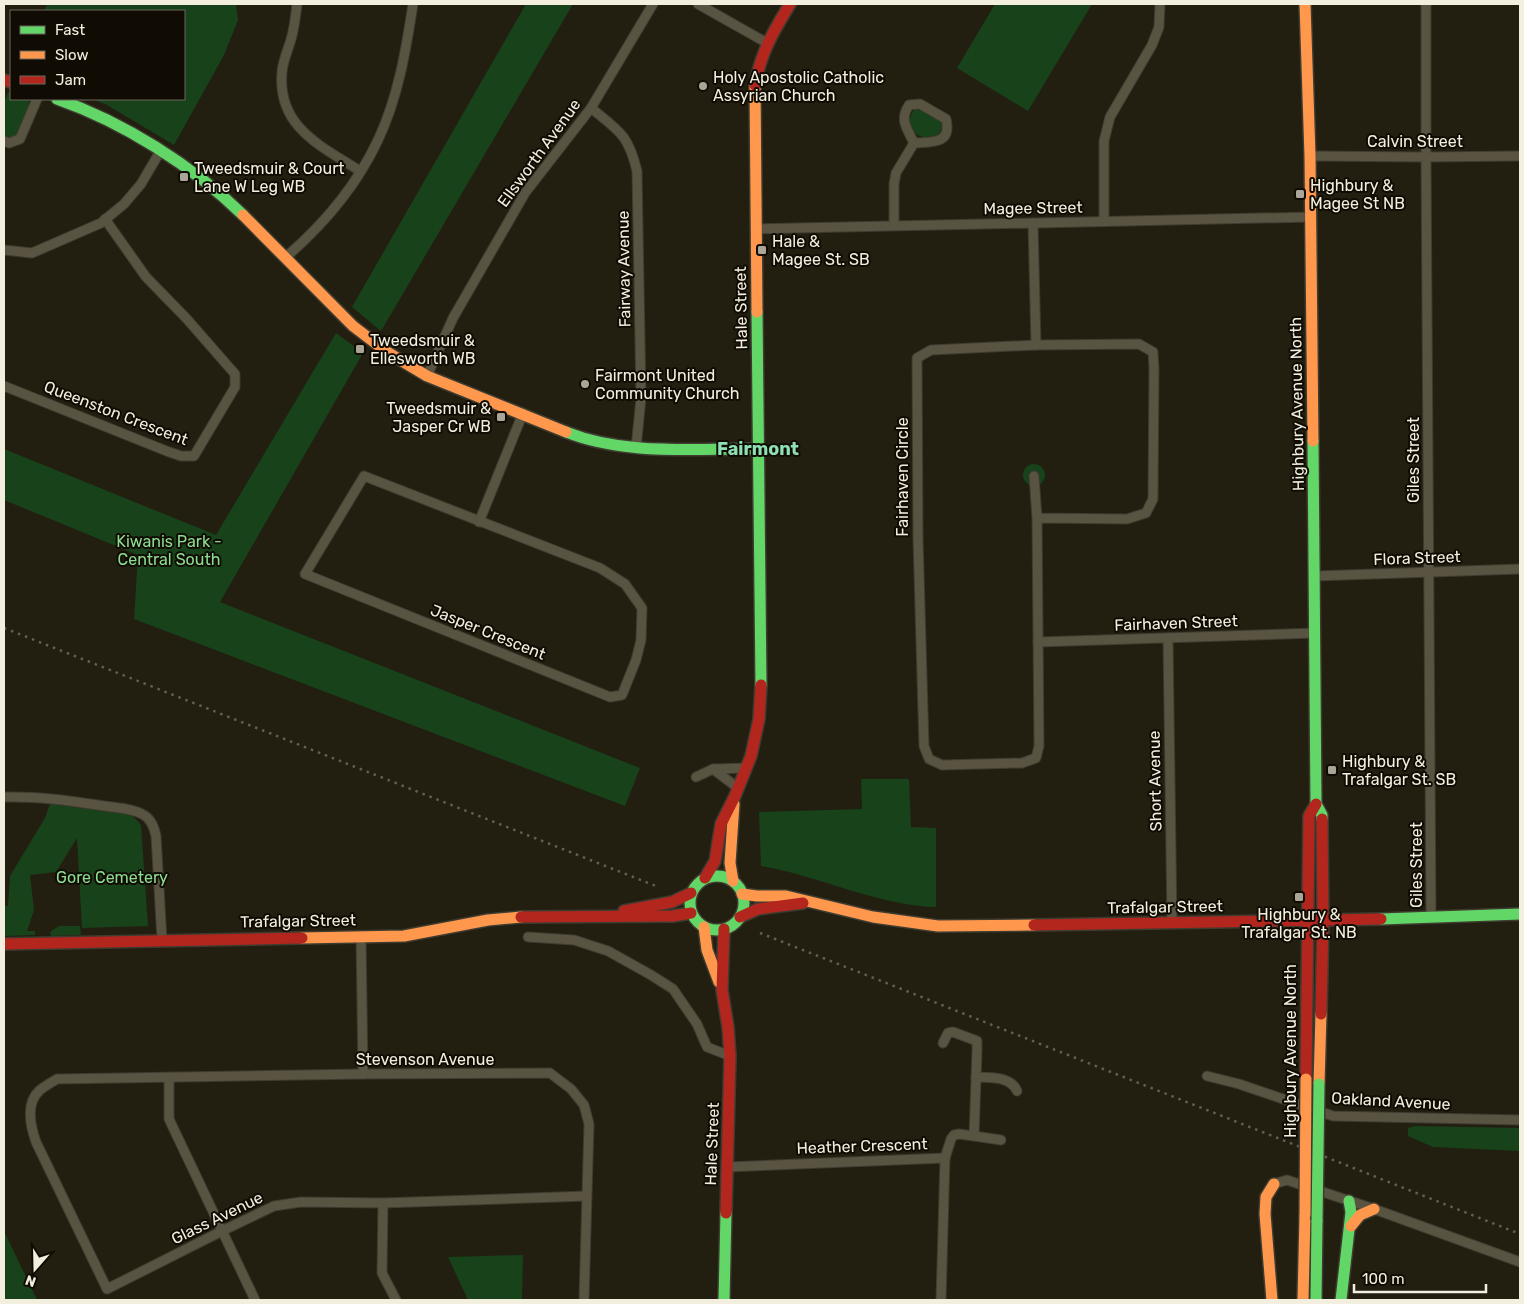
<svg xmlns="http://www.w3.org/2000/svg" width="1524" height="1304" viewBox="0 0 1524 1304" font-family="Rubik,sans-serif">
<style>
.green{fill:#18421a}
.lines{fill:none;stroke-linecap:round;stroke-linejoin:round}
.street-casing{stroke:#3e3b30;stroke-width:11}
.fast-casing{stroke:#3e3b30;stroke-width:14}
.slow-casing{stroke:#3e3b30;stroke-width:14}
.jam-casing{stroke:#3e3b30;stroke-width:14}
.street{stroke:#595341;stroke-width:9}
.fast{stroke:#63d668;stroke-width:11}
.slow{stroke:#ff974d;stroke-width:11}
.jam{stroke:#b3261e;stroke-width:11}
.rail{stroke:#635f52;stroke-width:2.5;stroke-dasharray:2.5 5;stroke-linecap:butt}
.fast-bridge-casing{stroke:#3e3b30;stroke-width:14;stroke-linecap:butt}
.slow-bridge-casing{stroke:#3e3b30;stroke-width:14;stroke-linecap:butt}
.fast-bridge{stroke:#63d668;stroke-width:11}
.slow-bridge{stroke:#ff974d;stroke-width:11}
.poi-dot{fill:#aaa697;stroke:#100c04;stroke-width:2}
.labels{text-anchor:middle;dominant-baseline:central;stroke-width:4;stroke-linejoin:round;paint-order:stroke}
.poi-label{font-size:16px;fill:#f3efdf;stroke:#100c04;text-anchor:start}
.street-label{font-size:16px;fill:#f3efdf;stroke:#100c04}
.park-label{font-size:16px;fill:#8cdd8f;stroke:#100c04}
.neighbourhood-label{font-size:18px;font-weight:bold;fill:#8fdfb4;stroke:#100c04}
</style>
<rect width="100%" height="100%" fill="#221f11"/>
<g class="green">
<polygon points="47,4 236,4 238,20 224,55 174,145 107,105 93,99 184,99 184,11 44,11"/>
<polygon points="526,4 573,4 381,331 352,307"/>
<polygon points="995,4 1092,4 1028,111 957,68"/>
<path d="M11 90V99H29C30 106 22 132 16 137 12 140 8 138 4 138 4 124 0 100 11 90Z"/>
<path d="M917 109 921 110 941 122C947 149 897 139 913 111Z"/>
<polygon points="336,333 363,353 220,602 640,768 625,806 134,619 138,555 4,500 4,449 216,535"/>
<circle cx="1034" cy="475" r="11"/>
<path d="M861 779H909L911 827 936 828V907C876 905 820 876 761 866L759 812 862 809Z"/>
<polygon points="50,804 132,815 141,825 148,926 82,928 77,838 56,872 30,875 34,910 27,931 35,931 35,935 4,936 4,906 8,906 10,876 45,818"/>
<polygon points="59,926 80,926 81,935 51,936 50,932"/>
<polygon points="1415,1126 1520,1128 1520,1151 1433,1147 1408,1136 1408,1128"/>
<polygon points="4,1231 37,1300 4,1300"/>
<polygon points="523,1255 522,1300 468,1300 448,1257"/>
</g>
<g class="lines">
<defs>
<g id="street">
<path d="M297 4C296 13 295 22 293 31 291 44 283 58 282 72 277 127 321 146 360 171"/>
<polyline points="698,4 767,43"/>
<polyline points="1426,4 1426,157 1431,917"/>
<path d="M591 108C619 131 628 134 637 171L641 398 636 448"/>
<polyline points="4,141 9,143 20,139 37,99"/>
<polyline points="1310,156 1426,157 1520,156"/>
<polyline points="1104,221 1104,141 1110,117 1152,45 1159,27 1160,4"/>
<polyline points="1033,223 1036,345"/>
<path d="M894 225V184L896 173 914 143C933 142 952 144 946 119L920 104 909 105C899 120 907 128 914 143"/>
<polyline points="756,229 1311,217"/>
<polyline points="4,250 32,253 101,223 124,204 141,184 161,150"/>
<path d="M286 257C323 225 357 185 378 140 398 98 406 50 413 4"/>
<polyline points="427,376 453,318 525,193 591,108 653,4"/>
<polyline points="4,386 169,452 181,456 194,456 235,387 235,374 186,318 146,277 105,219"/>
<polygon points="364,476 600,568 625,584 642,608 641,640 636,660 622,695 610,697 305,574"/>
<polyline points="1034,476 1037,518 1039,746 1036,758 1022,763 942,765 929,759 924,746 918,538 917,358 931,350 1036,345 1139,344 1153,352 1154,369 1153,499 1146,513 1127,519 1037,518"/>
<polyline points="479,522 523,413"/>
<polyline points="1315,576 1520,569"/>
<polyline points="1168,638 1172,923"/>
<polyline points="1038,642 1315,633"/>
<polyline points="713,769 738,788"/>
<polyline points="696,777 713,769 746,768"/>
<path d="M4 797C38 796 71 801 104 806 117 808 131 808 142 814 151 818 154 827 156 836L162 940"/>
<polyline points="361,936 363,1074"/>
<polyline points="528,937 574,940 608,951 651,975 673,989 697,1024 707,1047 730,1056"/>
<polyline points="943,1043 948,1033 953,1032 977,1041 977,1051 974,1136 959,1134 954,1135 951,1139 945,1158"/>
<polyline points="1207,1076 1239,1084 1333,1116 1520,1120"/>
<polyline points="169,1077 169,1119 255,1300"/>
<path d="M976 1077C990 1078 1011 1076 1017 1091"/>
<polyline points="974,1136 1001,1140"/>
<polyline points="727,1167 945,1158 941,1300"/>
<polyline points="1274,1184 1287,1180 1374,1209 1520,1262"/>
<polyline points="383,1203 382,1273 396,1300"/>
<path d="M584 1300 589 1124 584 1105 571 1089 550 1073 363 1074 57 1079C52 1082 45 1086 40 1090 25 1103 30 1125 36 1142L107 1289 222 1231 274 1206 301 1202 383 1203 587 1196"/>
</g>
<g id="fast">
<path d="M57 99C123 122 193 166 243 215"/>
<polyline points="757,312 761,685"/>
<path d="M566 432C626 456 695 448 759 449"/>
<polyline points="1313,441 1316,804 1322,815 1322,819"/>
<circle cx="717" cy="903" r="27"/>
<polyline points="1381,919 1520,914"/>
<polyline points="724,1300 726,1213"/>
<polyline points="1316,1300 1317,1220"/>
<polyline points="1341,1300 1351,1212 1349,1201"/>
</g>
<g id="slow">
<polyline points="1305,4 1310,156 1313,441"/>
<polyline points="755,85 757,312"/>
<polyline points="243,215 353,326 387,352 427,376 566,432"/>
<polyline points="733,881 730,863 734,804"/>
<polyline points="742,894 757,896 786,896 873,917 938,926 1034,925"/>
<polyline points="704,927 707,950 719,982"/>
<polyline points="302,938 404,936 488,920 521,917"/>
<polyline points="1319,1084 1321,1014"/>
<polyline points="1351,1226 1360,1215 1374,1209"/>
<polyline points="1272,1300 1265,1214 1266,1197 1274,1184"/>
<polyline points="1303,1300 1305,1215"/>
</g>
<g id="jam">
<polyline points="4,80 11,82"/>
<path d="M755 85C761 52 773 32 790 4"/>
<polyline points="705,878 715,861 721,824 735,796 751,756 759,719 761,685"/>
<polyline points="624,911 672,902 691,893"/>
<polyline points="521,917 673,916 691,913"/>
<polyline points="740,917 758,909 803,903"/>
<polyline points="1034,925 1381,919"/>
<polyline points="724,929 722,990 728,1027 730,1056 726,1213"/>
<polyline points="4,944 302,938"/>
<polyline points="1321,1014 1323,920 1322,819"/>
<polyline points="1306,1079 1309,816 1316,804"/>
</g>
</defs>
<use href="#street" class="street-casing"/>
<use href="#fast" class="fast-casing"/>
<use href="#slow" class="slow-casing"/>
<use href="#jam" class="jam-casing"/>
<use href="#street" class="street"/>
<use href="#fast" class="fast"/>
<use href="#slow" class="slow"/>
<use href="#jam" class="jam"/>
<g class="rail">
<polyline points="4,628 656,886"/>
<polyline points="760,933 1520,1234"/>
</g>
<defs>
<polyline id="fast-bridge" points="1317,1220 1319,1084"/>
<polyline id="slow-bridge" points="1305,1215 1306,1079"/>
</defs>
<use href="#fast-bridge" class="fast-bridge-casing"/>
<use href="#slow-bridge" class="slow-bridge-casing"/>
<use href="#fast-bridge" class="fast-bridge"/>
<use href="#slow-bridge" class="slow-bridge"/>
</g>
<g class="poi-dot">
<circle cx="703" cy="86" r="5"/>
<rect x="179" y="172" width="10" height="10" rx="2.5"/>
<rect x="1295" y="189" width="10" height="10" rx="2.5"/>
<rect x="757" y="245" width="10" height="10" rx="2.5"/>
<rect x="355" y="344" width="10" height="10" rx="2.5"/>
<circle cx="585" cy="384" r="5"/>
<rect x="496" y="412" width="10" height="10" rx="2.5"/>
<rect x="1327" y="765" width="10" height="10" rx="2.5"/>
<rect x="1294" y="892" width="10" height="10" rx="2.5"/>
</g>
<g class="labels">
<g class="poi-label">
<text x="713" y="77">Holy Apostolic Catholic<tspan x="713" dy="18">Assyrian Church</tspan></text>
<text x="194" y="168">Tweedsmuir &amp; Court<tspan x="194" dy="18">Lane W Leg WB</tspan></text>
<text x="1310" y="185">Highbury &amp;<tspan x="1310" dy="18">Magee St NB</tspan></text>
<text x="772" y="241">Hale &amp;<tspan x="772" dy="18">Magee St. SB</tspan></text>
<text x="370" y="340">Tweedsmuir &amp;<tspan x="370" dy="18">Ellesworth WB</tspan></text>
<text x="595" y="375">Fairmont United<tspan x="595" dy="18">Community Church</tspan></text>
<text x="491" y="408" text-anchor="end">Tweedsmuir &amp;<tspan x="491" dy="18">Jasper Cr WB</tspan></text>
<text x="1342" y="761">Highbury &amp;<tspan x="1342" dy="18">Trafalgar St. SB</tspan></text>
<text x="1299" y="914" text-anchor="middle">Highbury &amp;<tspan x="1299" dy="18">Trafalgar St. NB</tspan></text>
</g>
<g class="street-label">
<text x="1415" y="141">Calvin Street</text>
<text transform="translate(539 153) rotate(-54)">Ellsworth Avenue</text>
<text transform="translate(1033 208) rotate(-1)">Magee Street</text>
<text transform="translate(624 269) rotate(-91)">Fairway Avenue</text>
<text transform="translate(741 308) rotate(-91)">Hale Street</text>
<text transform="translate(1297 404) rotate(-91)">Highbury Avenue North</text>
<text transform="translate(116 413) rotate(21)">Queenston Crescent</text>
<text transform="translate(1413 460) rotate(-90)">Giles Street</text>
<text transform="translate(902 477) rotate(-90)">Fairhaven Circle</text>
<text transform="translate(1417 558) rotate(-2)">Flora Street</text>
<text transform="translate(1176 623) rotate(-2)">Fairhaven Street</text>
<text transform="translate(488 632) rotate(22)">Jasper Crescent</text>
<text transform="translate(1155 781) rotate(-91)">Short Avenue</text>
<text transform="translate(1416 865) rotate(-90)">Giles Street</text>
<text transform="translate(1165 907) rotate(-1)">Trafalgar Street</text>
<text transform="translate(298 921) rotate(-1)">Trafalgar Street</text>
<text transform="translate(1290 1051) rotate(-90)">Highbury Avenue North</text>
<text x="425" y="1059">Stevenson Avenue</text>
<text transform="translate(1391 1101) rotate(3)">Oakland Avenue</text>
<text transform="translate(712 1144) rotate(-88)">Hale Street</text>
<text transform="translate(862 1146) rotate(-2)">Heather Crescent</text>
<text transform="translate(217 1218) rotate(-26)">Glass Avenue</text>
</g>
<g class="park-label">
<text x="169" y="541">Kiwanis Park -<tspan x="169" dy="18">Central South</tspan></text>
<text x="112" y="877">Gore Cemetery</text>
</g>
<g class="neighbourhood-label">
<text x="758" y="449">Fairmont</text>
</g>
</g>
<rect width="1524" height="1304" fill="none" stroke="#f3efdf" stroke-width="10"/>
<rect x="10" y="10" width="175" height="90" fill="#100c04" stroke="#6b675c"/>
<rect x="20" y="26" width="25" height="8" fill="#63d668" stroke="#6b675c"/>
<text x="55" y="35" font-size="15" fill="#f3efdf">Fast</text>
<rect x="20" y="51" width="25" height="8" fill="#ff974d" stroke="#6b675c"/>
<text x="55" y="60" font-size="15" fill="#f3efdf">Slow</text>
<rect x="20" y="76" width="25" height="8" fill="#b3261e" stroke="#6b675c"/>
<text x="55" y="85" font-size="15" fill="#f3efdf">Jam</text>
<g transform="translate(35 1269) rotate(200)" stroke="#100c04" stroke-width="4" paint-order="stroke">
<path d="M0-4L9 19L0 12L-9 19Z" fill="#f3efdf"/>
<text y="-8" font-size="14" font-weight="bold" text-anchor="middle" fill="#f3efdf">N</text>
</g>
<path d="M1354 1284v8h132v-8" fill="none" stroke="#f3efdf" stroke-width="2.5"/>
<text x="1362" y="1284" font-size="15" fill="#f3efdf" stroke="#100c04" stroke-width="4" paint-order="stroke">100 m</text>
</svg>
